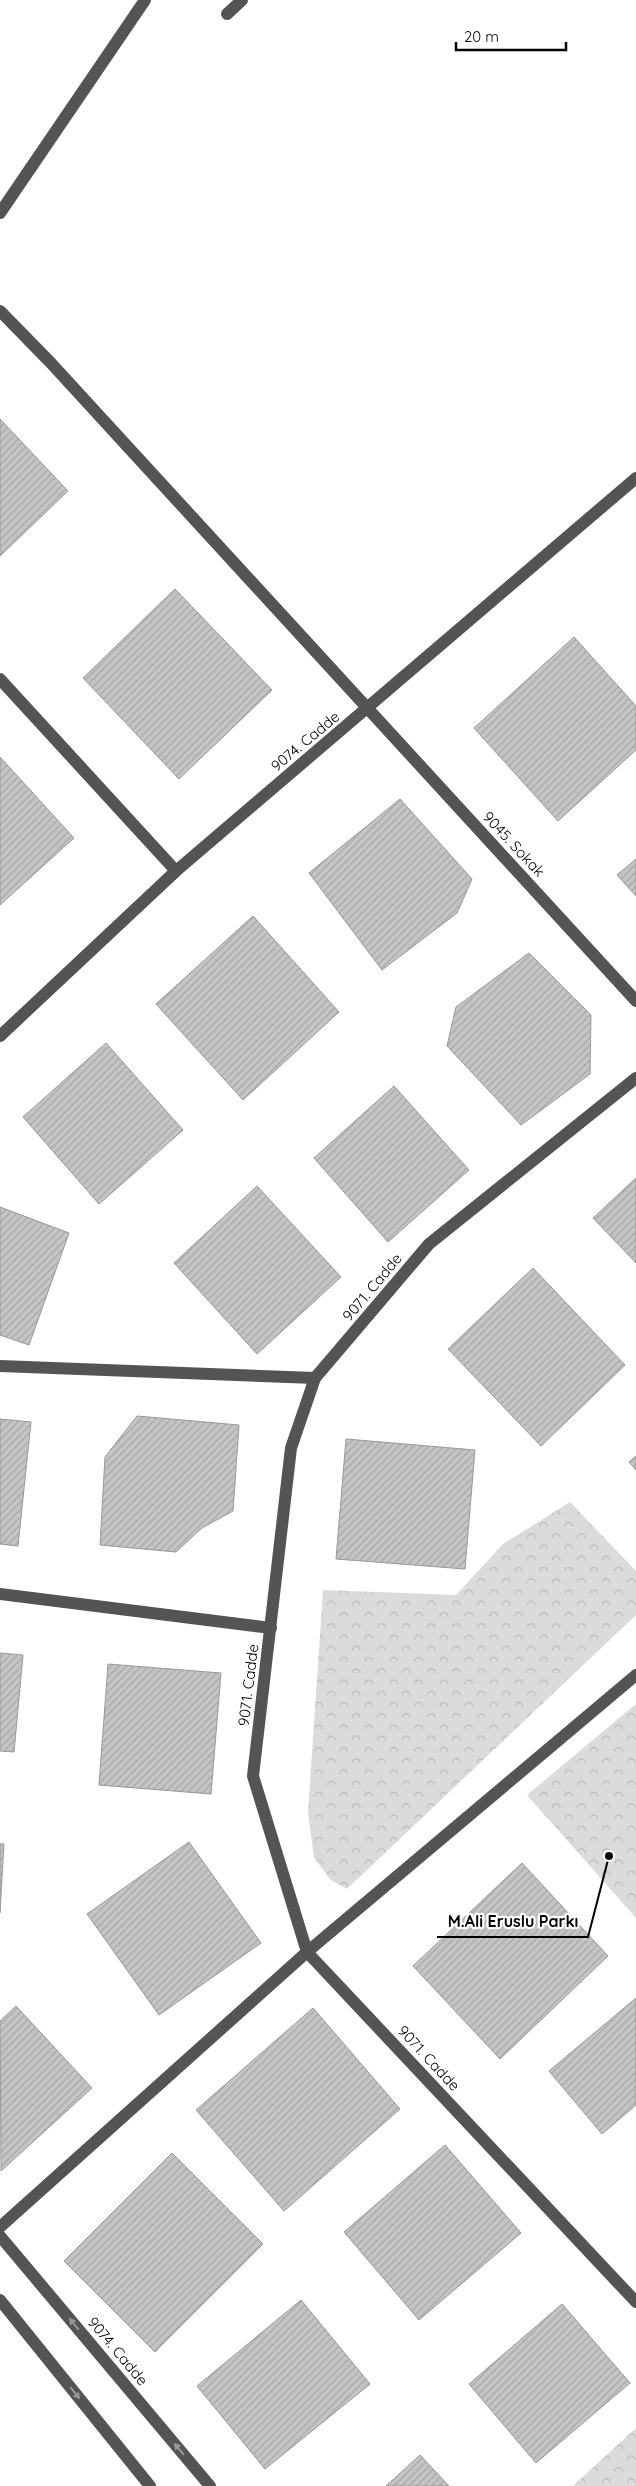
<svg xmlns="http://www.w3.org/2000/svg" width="636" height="2486" viewBox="0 0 636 2486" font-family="Quicksand,sans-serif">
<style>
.park{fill:url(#park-crowns)}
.building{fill:url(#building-hatch);stroke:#989898}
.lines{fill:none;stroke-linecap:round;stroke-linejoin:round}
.minor{stroke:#545454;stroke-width:12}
.oneway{fill:#989898}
.labels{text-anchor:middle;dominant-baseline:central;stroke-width:4.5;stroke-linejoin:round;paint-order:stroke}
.street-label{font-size:15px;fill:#000;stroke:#fff}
.leader{fill:none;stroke:#000;stroke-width:2}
.callout-dot{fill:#000;stroke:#fff;stroke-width:2}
.callout-label{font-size:16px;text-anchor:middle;font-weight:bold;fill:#000;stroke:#fff;stroke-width:4.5;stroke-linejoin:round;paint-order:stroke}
</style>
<defs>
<pattern id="park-crowns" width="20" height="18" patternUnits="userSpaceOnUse" patternTransform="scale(1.25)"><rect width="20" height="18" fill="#dbdbdb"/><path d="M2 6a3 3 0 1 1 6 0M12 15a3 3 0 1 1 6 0" fill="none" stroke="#bababa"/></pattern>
<pattern id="building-hatch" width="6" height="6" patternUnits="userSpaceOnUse" patternTransform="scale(1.25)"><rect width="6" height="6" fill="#c4c4c4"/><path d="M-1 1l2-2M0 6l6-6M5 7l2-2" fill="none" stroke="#a7a7a7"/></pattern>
</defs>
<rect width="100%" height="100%" fill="#fff"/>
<g class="park">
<polygon points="570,1502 636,1571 636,1615 347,1889 331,1880 314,1858 308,1812 323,1590 456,1595 503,1544"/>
<polygon points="636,1704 636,1918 527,1795"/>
<polygon points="636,2428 636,2486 573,2486"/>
</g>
<g class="building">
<polygon points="0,419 68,491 0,556"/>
<polygon points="175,589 272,690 179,779 83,678"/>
<polygon points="574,637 636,706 636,750 558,821 474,728"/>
<polygon points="0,757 74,838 0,905"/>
<polygon points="400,799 472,879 457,913 382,970 309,873"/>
<polygon points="636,859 636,896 617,875"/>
<polygon points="253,916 339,1012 243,1100 156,1004"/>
<polygon points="529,953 591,1015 590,1074 521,1125 447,1046 456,1007"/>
<polygon points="106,1043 183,1130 99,1204 23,1117"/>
<polygon points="394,1086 469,1170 388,1242 314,1158"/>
<polygon points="636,1178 636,1263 593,1218"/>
<polygon points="257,1186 341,1277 257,1354 174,1263"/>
<polygon points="0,1207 69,1233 29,1345 0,1335"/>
<polygon points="533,1268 625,1365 541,1446 448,1349"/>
<polygon points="137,1416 239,1425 233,1511 202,1528 176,1552 100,1545 105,1457"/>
<polygon points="0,1419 31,1422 18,1546 0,1544"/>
<polygon points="346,1439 475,1450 465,1569 336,1559"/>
<polygon points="636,1456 636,1470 629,1462"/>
<polygon points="0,1653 23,1655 14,1752 0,1751"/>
<polygon points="108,1664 221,1673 211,1794 99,1785"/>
<polygon points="189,1842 261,1943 159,2015 87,1914"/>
<polygon points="0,1844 4,1844 0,1913"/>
<polygon points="522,1863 608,1956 500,2059 413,1966"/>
<polygon points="636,1998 636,2105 602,2134 549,2071"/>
<polygon points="16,2006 92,2088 1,2171 0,2021"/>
<polygon points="313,2008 400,2109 284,2211 196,2110"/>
<polygon points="445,2145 521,2233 419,2320 344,2232"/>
<polygon points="172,2153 263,2244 155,2352 64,2261"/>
<polygon points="301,2300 370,2384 265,2469 197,2386"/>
<polygon points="562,2304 630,2383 536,2463 469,2384"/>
<polygon points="420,2455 449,2486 386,2486"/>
</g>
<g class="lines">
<g class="minor">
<polyline points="227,14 242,0"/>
<polyline points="0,213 145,0"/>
<polyline points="0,311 50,362 636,1001"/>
<polyline points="0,679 176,871"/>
<polyline points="0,1036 176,871 636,478"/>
<polyline points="636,1078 429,1244 315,1378 291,1448 253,1776 307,1952 636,2302"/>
<polyline points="0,1366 315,1378"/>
<polyline points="0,1594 271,1628"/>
<polyline points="0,2227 307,1952 636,1675"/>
<polyline points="0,2236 210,2486"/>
<polyline points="0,2300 150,2486"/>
</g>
</g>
<defs><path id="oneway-solid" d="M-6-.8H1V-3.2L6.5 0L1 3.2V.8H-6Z" transform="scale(1.25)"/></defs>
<g class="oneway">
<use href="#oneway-solid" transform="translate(74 2324) rotate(-130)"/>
<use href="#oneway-solid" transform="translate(75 2393) rotate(51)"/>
<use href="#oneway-solid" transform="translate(179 2449) rotate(-130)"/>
</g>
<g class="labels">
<g class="street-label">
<text transform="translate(305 741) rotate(-40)">9074. Cadde</text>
<text transform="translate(514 844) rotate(47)">9045. Sokak</text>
<text transform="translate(372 1287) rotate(-50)">9071. Cadde</text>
<text transform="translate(248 1685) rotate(-83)">9071. Cadde</text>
<text transform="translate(429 2058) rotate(47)">9071. Cadde</text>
<text transform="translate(118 2351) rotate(50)">9074. Cadde</text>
</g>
</g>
<path class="leader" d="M609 1856L588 1937H437"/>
<circle class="callout-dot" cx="609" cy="1856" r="5"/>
<g class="callout-label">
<text x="513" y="1927">M.Ali Eruslu Parkı</text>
</g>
<path d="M456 42v8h110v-8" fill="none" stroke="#000000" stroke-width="2.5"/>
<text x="464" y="42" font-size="15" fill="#000000" stroke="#ffffff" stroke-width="4" paint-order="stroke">20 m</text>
</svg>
